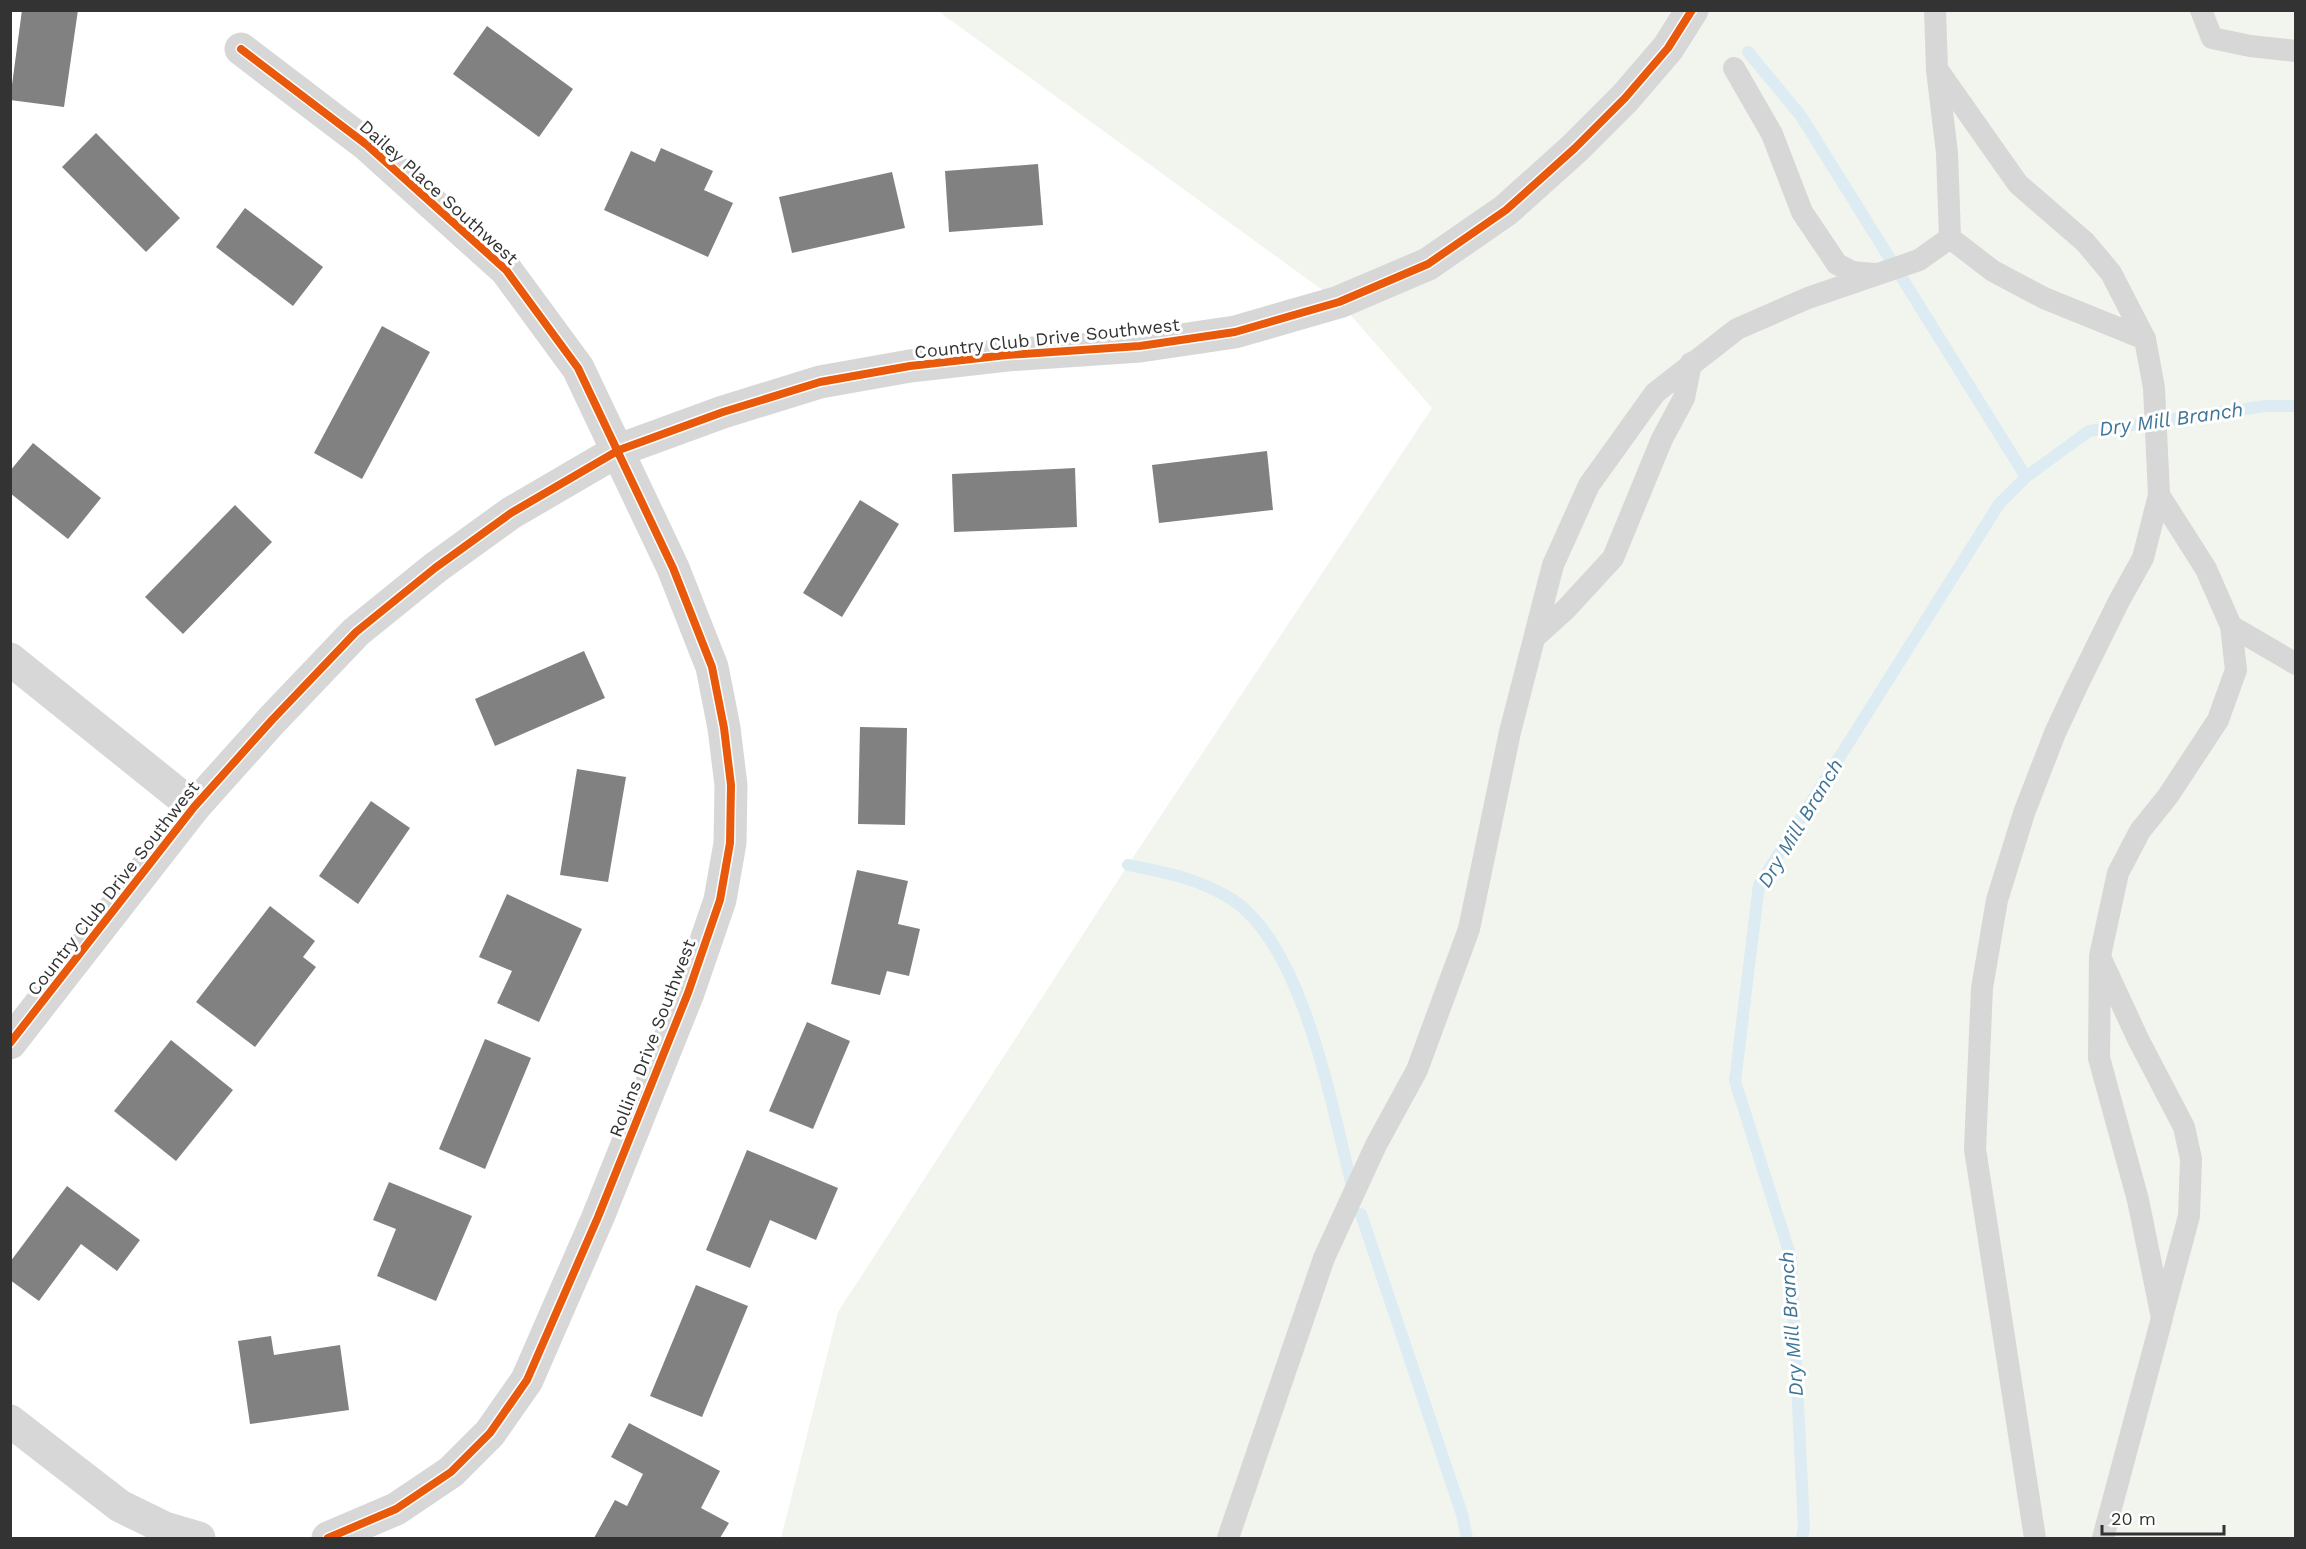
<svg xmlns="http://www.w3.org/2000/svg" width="2306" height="1549" viewBox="0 0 2306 1549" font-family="'Work Sans',sans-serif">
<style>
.green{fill:#f1f5ed}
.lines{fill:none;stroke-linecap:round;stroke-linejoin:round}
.stream{stroke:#ddebf3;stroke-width:12}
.building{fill:#818181}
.service{stroke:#d7d7d7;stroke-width:22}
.minor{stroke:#d7d7d7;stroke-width:33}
.cycleway-casing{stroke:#fff;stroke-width:11}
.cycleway{stroke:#e8590c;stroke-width:8}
.labels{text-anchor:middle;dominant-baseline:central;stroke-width:6;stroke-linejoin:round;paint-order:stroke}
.street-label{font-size:18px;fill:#333;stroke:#fff}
.water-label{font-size:20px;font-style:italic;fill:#3f7597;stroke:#fff}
</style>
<rect width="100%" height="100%" fill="#fff"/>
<polygon class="green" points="938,11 2295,11 2295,1538 781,1538 838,1312 1128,865 1432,408 1339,302"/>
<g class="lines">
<g class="stream">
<polyline points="1748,52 1801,116 2026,477"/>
<path d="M1128 865C1164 872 1196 878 1228 897 1302 940 1331 1103 1351 1182"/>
<polyline points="1361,1214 1462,1514 1467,1538"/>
<polyline points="1802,1538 1804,1528 1791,1258 1735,1081 1759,885 1999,504 2026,477 2089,431 2266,406 2296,406"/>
</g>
</g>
<g class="building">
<polygon points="22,10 78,10 64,107 10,100"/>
<polygon points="487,26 573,89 539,137 453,74"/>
<polygon points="96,133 180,218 146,252 62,167"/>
<polygon points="661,148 713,171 704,190 733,203 708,257 604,210 631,151 655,162"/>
<polygon points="1038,164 1043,225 949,232 945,171"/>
<polygon points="892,172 905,228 792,253 779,197"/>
<polygon points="245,208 323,267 293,306 216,247"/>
<polygon points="382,326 430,352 362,479 314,453"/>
<polygon points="33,443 101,498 68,539 10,493 10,471"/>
<polygon points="1267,451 1273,510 1159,523 1152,465"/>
<polygon points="1075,468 1077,527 954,532 952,474"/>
<polygon points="860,500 899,524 842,617 803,593"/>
<polygon points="235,505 272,542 183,634 145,597"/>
<polygon points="584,651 605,698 495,746 475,699"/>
<polygon points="860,727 907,728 905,825 858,824"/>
<polygon points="577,769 626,777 608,882 560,875"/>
<polygon points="371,801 410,828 358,904 319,876"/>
<polygon points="857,870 908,881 898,924 920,929 909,976 887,971 880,995 831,984"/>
<polygon points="507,894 582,929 539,1022 497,1003 512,971 479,957"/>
<polygon points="270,906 315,941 303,957 316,967 255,1047 196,1002"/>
<polygon points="807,1022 850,1041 813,1129 769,1111"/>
<polygon points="485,1039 531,1058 485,1169 439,1149"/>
<polygon points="171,1040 233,1090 176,1161 114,1111"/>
<polygon points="747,1150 838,1188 816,1240 770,1220 750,1268 706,1250"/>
<polygon points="389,1182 472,1216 436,1301 377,1276 396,1229 373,1220"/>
<polygon points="67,1186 140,1240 117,1271 81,1244 39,1301 10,1280 10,1262"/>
<polygon points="696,1285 748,1306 702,1417 650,1396"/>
<polygon points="271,1336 274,1355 340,1345 349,1410 250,1424 238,1341"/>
<polygon points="629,1423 720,1471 701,1508 729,1523 720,1538 594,1538 615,1500 627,1506 643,1474 611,1457"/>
</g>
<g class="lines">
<g class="service">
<polyline points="1935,10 1937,69 2018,184 2085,242 2111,273 2145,339 2154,388 2159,495 2143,558 2119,601 2076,688 2055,733 2024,813 1997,900 1982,988 1975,1149 2035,1538"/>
<polyline points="2201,10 2212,38 2250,46 2296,51"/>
<polyline points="1734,68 1772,134 1802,212 1837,264 1852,272 1875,274"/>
<polyline points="1937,70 1947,153 1950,238 1993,271 2044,298 2145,339"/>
<polyline points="2231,626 2296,664"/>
<polyline points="1535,637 1566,609 1613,558 1662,439 1684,398 1691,363"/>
<polyline points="2101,959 2138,1039 2184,1127 2191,1159 2189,1216 2163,1313"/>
<polyline points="1228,1538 1324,1258 1376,1145 1417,1070 1469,929 1510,732 1553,565 1589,485 1655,393 1737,329 1808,298 1919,260 1950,238"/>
<polyline points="2103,1538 2162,1318 2138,1200 2099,1058 2100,956 2118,873 2140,831 2168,796 2218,720 2236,670 2231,626 2206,569 2159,495"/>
</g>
<g class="minor">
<polyline points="241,49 367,145 506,270 578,368 673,568 712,667 724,728 731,785 730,843 720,900 688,993 598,1217 527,1380 490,1433 451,1472 396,1509 328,1538"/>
<polyline points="10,659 194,807"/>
<polyline points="10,1043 194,807 272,720 356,632 435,568 511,513 619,450 723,412 820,382 910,366 1007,355 1140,346 1235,332 1339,302 1428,264 1506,210 1575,148 1625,98 1668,48 1692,10"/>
<polyline points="10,1421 120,1506 165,1528 199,1538"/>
</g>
<defs>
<g id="cycleway">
<polyline points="241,49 367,145 506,270 578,368 673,568 712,667 724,728 731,785 730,843 720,900 688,993 598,1217 527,1380 490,1433 451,1472 396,1509 328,1538"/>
<polyline points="10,1043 194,807 272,720 356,632 435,568 511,513 619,450 723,412 820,382 910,366 1007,355 1140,346 1235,332 1339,302 1428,264 1506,210 1575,148 1625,98 1668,48 1692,10"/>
</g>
</defs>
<use href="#cycleway" class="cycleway-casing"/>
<use href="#cycleway" class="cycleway"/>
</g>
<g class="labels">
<g class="street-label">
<text transform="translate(439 192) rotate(42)">Dailey Place Southwest</text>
<text transform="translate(1047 338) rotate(-6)">Country Club Drive Southwest</text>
<text transform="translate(113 888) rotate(-52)">Country Club Drive Southwest</text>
<text transform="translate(652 1038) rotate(-69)">Rollins Drive Southwest</text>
</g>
<g class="water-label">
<text transform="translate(2171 419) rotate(-8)">Dry Mill Branch</text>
<text transform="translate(1800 823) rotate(-59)">Dry Mill Branch</text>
<text transform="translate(1791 1324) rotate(-94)">Dry Mill Branch</text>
</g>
</g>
<rect width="2306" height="1549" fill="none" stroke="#333333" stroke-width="24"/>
<path d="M2102 1525v9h122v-9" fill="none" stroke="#333333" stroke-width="3"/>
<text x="2111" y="1525" font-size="18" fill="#333333" stroke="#ffffff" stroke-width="4.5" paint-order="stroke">20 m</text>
</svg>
